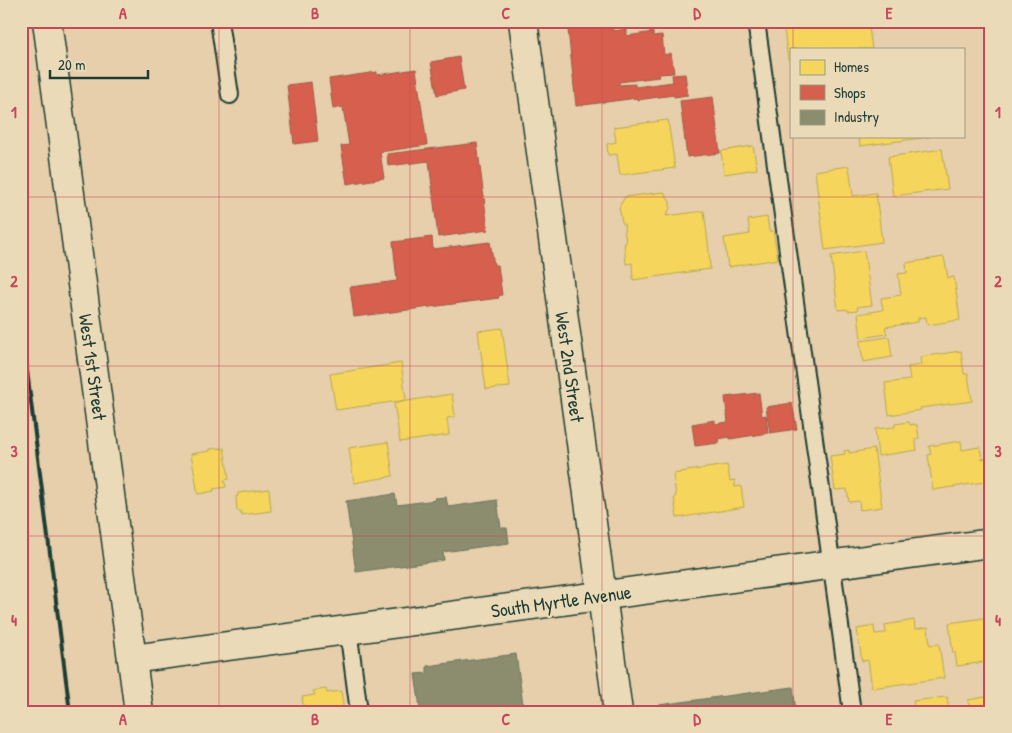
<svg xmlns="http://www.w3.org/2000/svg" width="1012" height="733" viewBox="0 0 1012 733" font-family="'Patrick Hand',sans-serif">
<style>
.homes{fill:#f6d55c;stroke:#b6a750}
.shops{fill:#d6604d;stroke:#9f5646}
.industry{fill:#8c8c6e;stroke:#6b745d}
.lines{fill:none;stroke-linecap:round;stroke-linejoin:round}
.lane-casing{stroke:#1f3d34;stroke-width:20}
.street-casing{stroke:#1f3d34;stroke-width:31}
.lane{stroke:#ebdab7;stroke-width:16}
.street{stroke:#ebdab7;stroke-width:28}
.rail{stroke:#1f3d34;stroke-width:4}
.grid{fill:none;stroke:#c84859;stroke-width:1;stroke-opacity:0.55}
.labels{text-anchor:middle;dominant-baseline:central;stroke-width:5;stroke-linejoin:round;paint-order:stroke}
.street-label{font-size:19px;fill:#1f3d34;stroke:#ebdab7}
.neatline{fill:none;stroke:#c84859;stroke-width:2}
.grid-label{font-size:16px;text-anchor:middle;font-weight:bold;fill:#c84859}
</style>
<rect width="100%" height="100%" fill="#e6cfaa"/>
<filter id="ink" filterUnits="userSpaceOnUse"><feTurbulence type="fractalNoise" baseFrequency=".02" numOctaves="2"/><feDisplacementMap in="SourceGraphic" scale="10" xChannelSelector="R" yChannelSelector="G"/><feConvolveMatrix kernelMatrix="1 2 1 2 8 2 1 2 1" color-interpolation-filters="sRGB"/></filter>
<g filter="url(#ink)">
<g class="homes">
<polygon points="790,21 868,21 872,49 791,49 791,59 788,59 783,22"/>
<polygon points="668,120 675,168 620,175 617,154 608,155 607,144 616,142 614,127"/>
<polygon points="859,136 929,136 929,137 860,146"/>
<polygon points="753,146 757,169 724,174 721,151"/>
<polygon points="942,149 948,189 893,196 888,157"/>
<polygon points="849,166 853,196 876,193 882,242 825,250 815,171"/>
<polygon points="664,192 670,202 670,208 666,216 704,211 709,251 710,269 633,280 632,263 626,264 624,244 626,243 624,228 625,226 622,222 619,207 625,197"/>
<polygon points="767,217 769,231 773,231 778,259 728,267 724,238 750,234 748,220"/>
<polygon points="864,251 872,305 857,307 858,310 848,311 847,309 838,310 831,256"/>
<polygon points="944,257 948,278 954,277 960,320 927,325 926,317 918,318 918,322 885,327 887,334 861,338 858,314 883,310 881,298 901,295 898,274 907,273 906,263"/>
<polygon points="502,328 510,387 486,389 478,331"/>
<polygon points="889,337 892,357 863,362 860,341"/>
<polygon points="961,351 964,374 968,374 972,401 920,408 921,410 889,415 885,383 910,380 908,367 921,365 920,357"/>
<polygon points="401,363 406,400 336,410 330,374"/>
<polygon points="452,394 455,417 447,418 449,435 400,442 394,403"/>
<polygon points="909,422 910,425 914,424 914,425 917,425 919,438 915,439 917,450 878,456 875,429 895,427 895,424"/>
<polygon points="961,441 962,450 980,447 982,459 991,457 991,481 933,490 928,455 931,454 929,446"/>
<polygon points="388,442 393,476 354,483 349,448"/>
<polygon points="220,448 220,449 224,448 229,479 224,480 226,487 213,489 214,491 198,494 191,454 210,451 210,449"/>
<polygon points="874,449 882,507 860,510 859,501 849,502 847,489 835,490 830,456 845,454 844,451 849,450 849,453"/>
<polygon points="727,465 730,481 735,480 735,487 741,486 744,507 677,518 674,497 676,496 673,474 680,473 680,472"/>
<polygon points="269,489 271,511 241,515 241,511 237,511 236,496 238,496 238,493"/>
<polygon points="991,617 991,661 957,666 955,652 953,653 949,623"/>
<polygon points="914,620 915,629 928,627 930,645 939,644 944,678 872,688 868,660 862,661 857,629 874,626 875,634 886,633 885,625"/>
<polygon points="326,689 327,693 341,691 344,712 304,712 302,697 315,695 313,691"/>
<polygon points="991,696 991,712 970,712 968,700"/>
<polygon points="947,697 949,712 915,712 913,701"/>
</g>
<g class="shops">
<polygon points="612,23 613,31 627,29 627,36 653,32 653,36 662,35 664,55 671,53 674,73 659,74 659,77 619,82 619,85 635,84 635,87 673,82 672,75 685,74 688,95 674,97 674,95 637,100 637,98 576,106 568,29"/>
<polygon points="459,57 464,90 437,95 431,62"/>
<polygon points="416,69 427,145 380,152 384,178 347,184 341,146 349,145 343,107 333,109 329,79 377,72 377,75"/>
<polygon points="311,82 318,141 294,144 287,85"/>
<polygon points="713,97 720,153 687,157 680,101"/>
<polygon points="477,143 488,230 438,237 429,161 388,166 387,154"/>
<polygon points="432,237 433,249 490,242 494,265 498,265 502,295 498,296 499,298 354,317 350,287 397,281 393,242"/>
<polygon points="759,393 762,416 766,415 768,433 730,439 730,437 718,439 719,443 695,446 692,424 715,420 715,424 728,422 725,397"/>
<polygon points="792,403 797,429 770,433 766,407"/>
</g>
<g class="industry">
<polygon points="395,494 397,505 436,500 435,498 446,497 448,507 497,500 501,528 507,528 509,543 443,552 444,560 356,572 346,501"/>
<polygon points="516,654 524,712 393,712 420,708 415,674 427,673 427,666"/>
<polygon points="793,687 796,712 660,712 659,705"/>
</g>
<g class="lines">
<defs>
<g id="lane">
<polyline points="219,21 230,95"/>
<polyline points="756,21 852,712"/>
<polyline points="348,629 359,712"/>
</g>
<g id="street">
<polyline points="47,21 139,712"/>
<polyline points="523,21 618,712"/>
<polyline points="132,659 991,543"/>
</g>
</defs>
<use href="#lane" class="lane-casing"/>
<use href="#street" class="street-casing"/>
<use href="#lane" class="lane"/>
<use href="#street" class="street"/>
<polyline class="rail" points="21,323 70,712"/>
</g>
</g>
<path class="grid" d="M219 21V712M410 21V712M602 21V712M793 21V49M793 136V712M21 197H991M21 366H991M21 536H991"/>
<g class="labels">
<g class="street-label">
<text transform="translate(93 367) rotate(82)">West 1st Street</text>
<text transform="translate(570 367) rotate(82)">West 2nd Street</text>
<text transform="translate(561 601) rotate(-8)">South Myrtle Avenue</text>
</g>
</g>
<rect width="1012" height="733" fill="none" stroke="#ebdab7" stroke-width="55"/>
<rect x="790" y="48" width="175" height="90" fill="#ebdab7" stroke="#999b83"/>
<rect x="800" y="60" width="25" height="15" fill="#f6d55c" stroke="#999b83"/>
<text x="834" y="72" font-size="15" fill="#1f3d34">Homes</text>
<rect x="800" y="85" width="25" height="15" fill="#d6604d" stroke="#999b83"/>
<text x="834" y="98" font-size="15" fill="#1f3d34">Shops</text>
<rect x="800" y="110" width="25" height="15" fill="#8c8c6e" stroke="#999b83"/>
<text x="834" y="122" font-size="15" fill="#1f3d34">Industry</text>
<path d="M50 70v8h98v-8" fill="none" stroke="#1f3d34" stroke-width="2.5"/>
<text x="58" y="70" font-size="15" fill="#1f3d34" stroke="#ebdab7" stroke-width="4" paint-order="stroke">20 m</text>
<rect x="28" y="28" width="956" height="678" class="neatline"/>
<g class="grid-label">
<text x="123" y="19">A</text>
<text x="315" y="19">B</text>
<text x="506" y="19">C</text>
<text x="697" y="19">D</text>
<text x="889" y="19">E</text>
<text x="14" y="118">1</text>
<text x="998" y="118">1</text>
<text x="14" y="287">2</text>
<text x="998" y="287">2</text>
<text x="14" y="457">3</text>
<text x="998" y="457">3</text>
<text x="14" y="626">4</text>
<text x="998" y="626">4</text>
<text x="123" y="725">A</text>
<text x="315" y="725">B</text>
<text x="506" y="725">C</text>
<text x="697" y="725">D</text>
<text x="889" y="725">E</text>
</g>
</svg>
